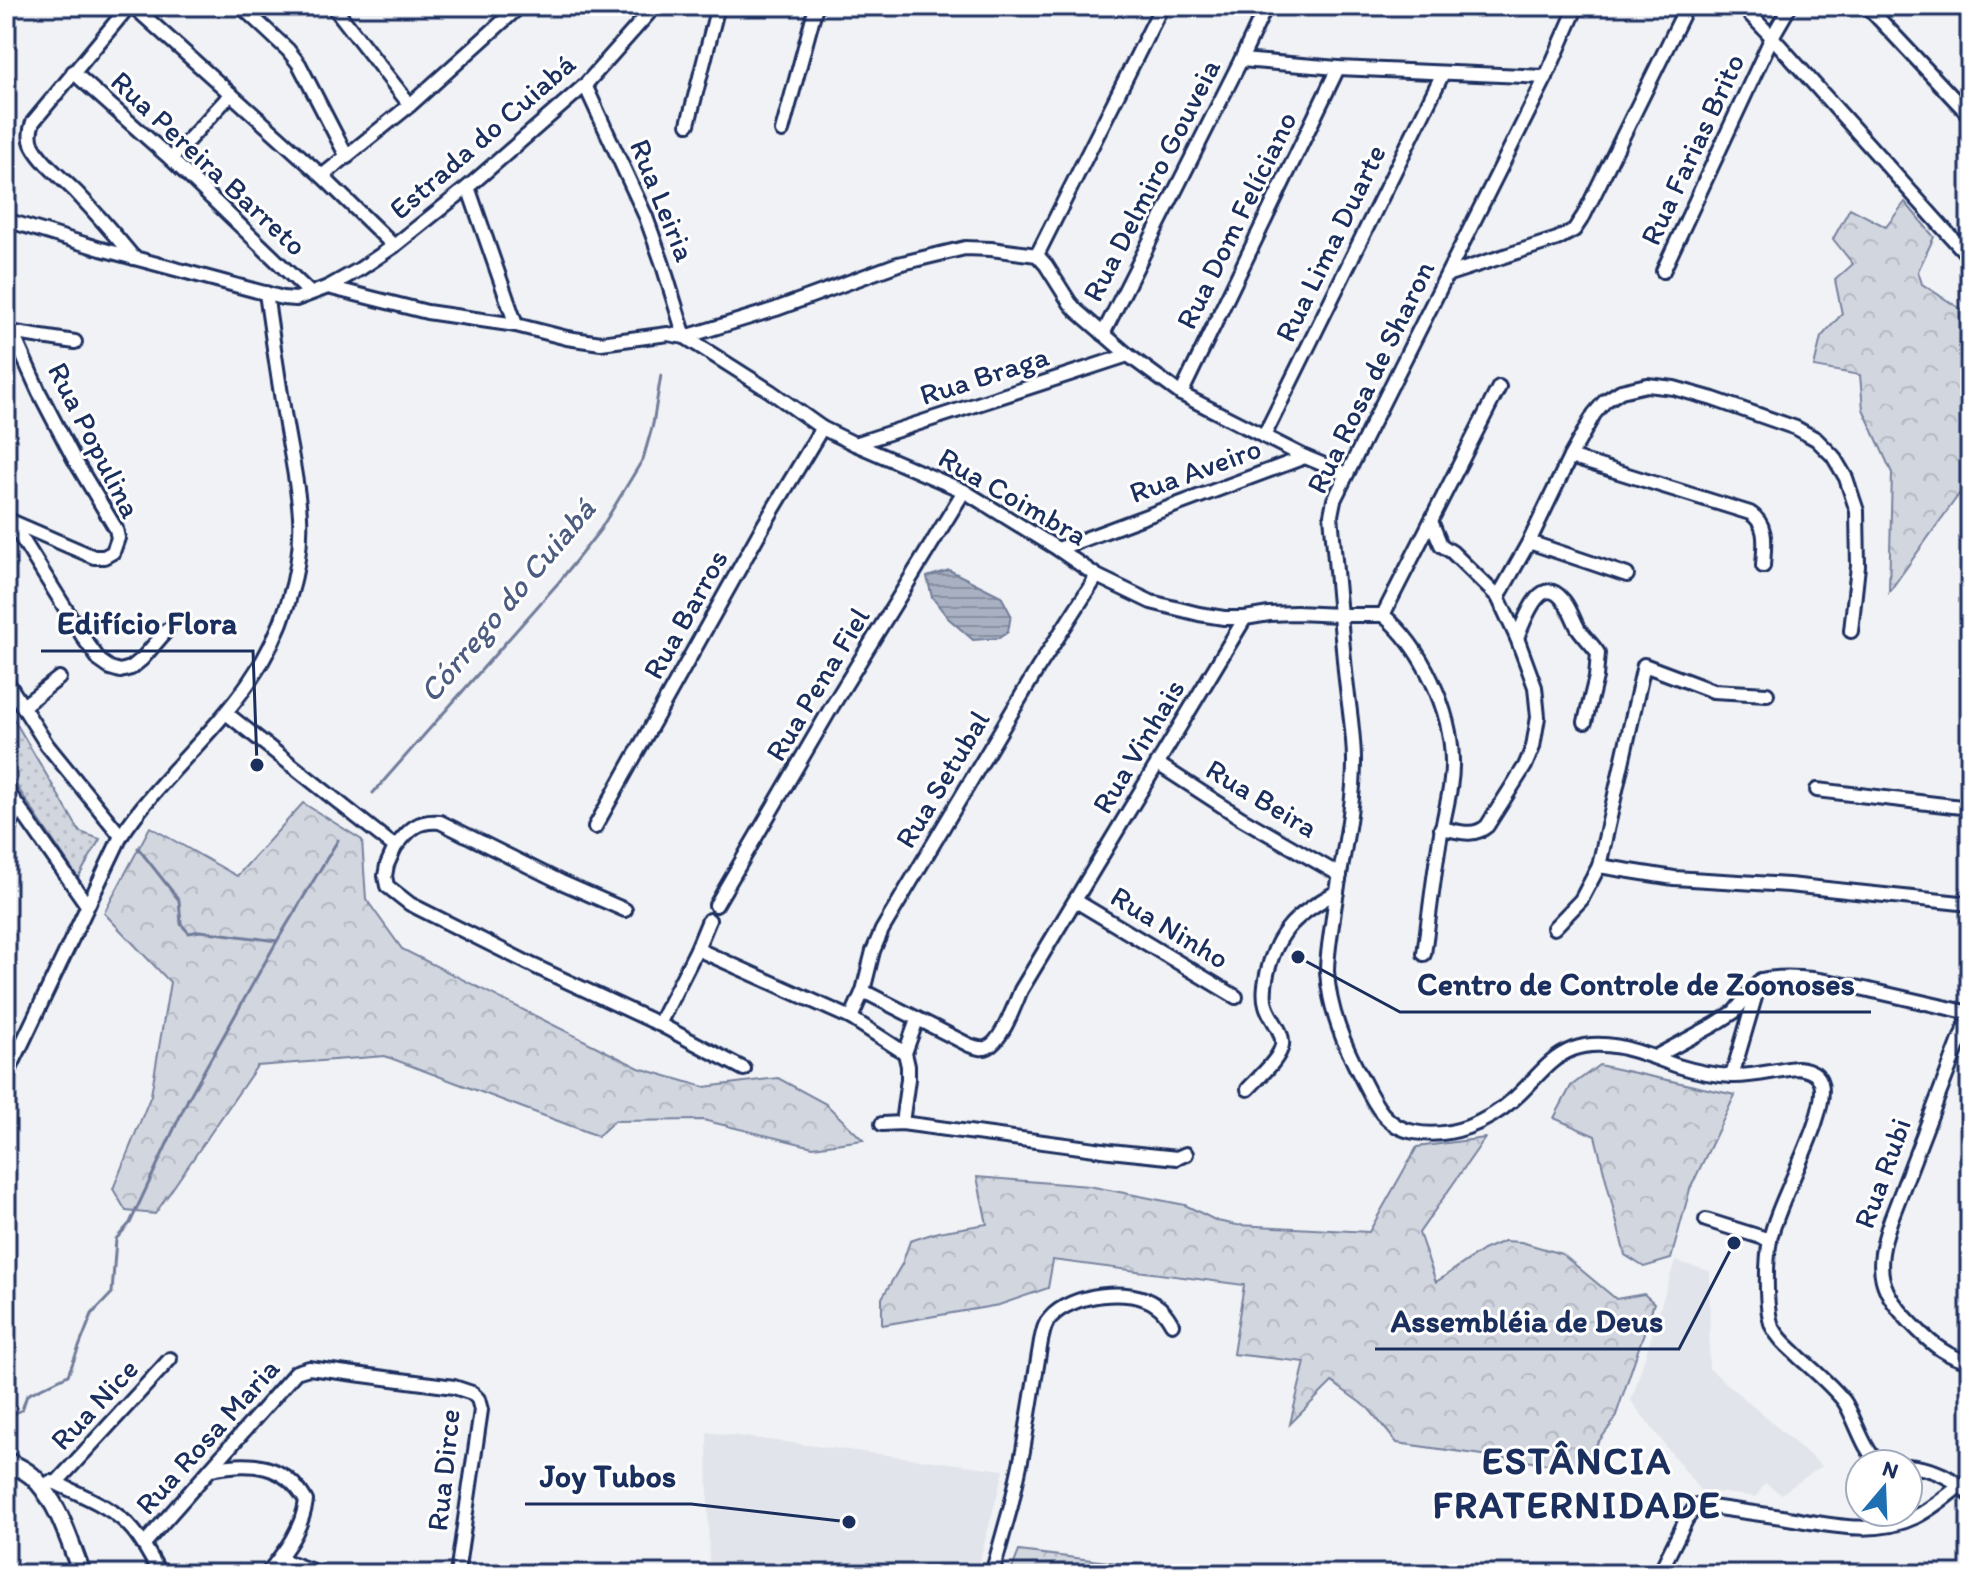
<svg xmlns="http://www.w3.org/2000/svg" width="1976" height="1580" viewBox="0 0 1976 1580" font-family="Itim,sans-serif">
<style>
.built{fill:#e1e4ea}
.grass{fill:url(#grass-dots);stroke:#76829e;stroke-width:2}
.forest{fill:url(#forest-crowns);stroke:#76829e;stroke-width:2}
.water{fill:url(#water-rules);stroke:#707c9a;stroke-width:2}
.lines{fill:none;stroke-linecap:round;stroke-linejoin:round}
.stream{stroke:#707c9a;stroke-width:3}
.minor-casing{stroke:#1b2f5e;stroke-width:18}
.major-casing{stroke:#1b2f5e;stroke-width:22}
.minor{stroke:#fff;stroke-width:12}
.major{stroke:#fff;stroke-width:16}
.labels{text-anchor:middle;dominant-baseline:central;stroke-width:6;stroke-linejoin:round;paint-order:stroke}
.street-label{font-size:30px;fill:#1b2f5e;stroke:#fff}
.water-label{font-size:32px;font-style:italic;fill:#4c5c81;stroke:#fff}
.district-label{font-size:38px;font-weight:bold;letter-spacing:2px;fill:#1b2f5e;stroke:#fff}
.leader{fill:none;stroke:#1b2f5e;stroke-width:3}
.callout-dot{fill:#1b2f5e;stroke:#fff;stroke-width:3}
.callout-label{font-size:32px;text-anchor:middle;font-weight:bold;fill:#1b2f5e;stroke:#fff;stroke-width:6;stroke-linejoin:round;paint-order:stroke}
</style>
<defs>
<pattern id="grass-dots" width="8" height="8" patternUnits="userSpaceOnUse" patternTransform="scale(2)"><rect width="8" height="8" fill="#d2d6df"/><path d="M2 2h.1M6 6h.1" fill="none" stroke="#b4b8c2" stroke-width="1.8" stroke-linecap="round"/></pattern>
<pattern id="forest-crowns" width="20" height="18" patternUnits="userSpaceOnUse" patternTransform="scale(2)"><rect width="20" height="18" fill="#d2d6df"/><path d="M2 6a3 3 0 1 1 6 0M12 15a3 3 0 1 1 6 0" fill="none" stroke="#b4b8c2"/></pattern>
<pattern id="water-rules" width="6" height="5" patternUnits="userSpaceOnUse" patternTransform="scale(2)"><rect width="6" height="5" fill="#a8b0c2"/><path d="M0 2.5h6" fill="none" stroke="#8890a1"/></pattern>
</defs>
<rect width="100%" height="100%" fill="#f1f2f5"/>
<filter id="ink" filterUnits="userSpaceOnUse"><feTurbulence type="fractalNoise" baseFrequency=".0125" numOctaves="2"/><feDisplacementMap in="SourceGraphic" scale="16" xChannelSelector="R" yChannelSelector="G"/><feConvolveMatrix kernelMatrix="1 2 1 2 8 2 1 2 1" color-interpolation-filters="sRGB"/></filter>
<g filter="url(#ink)">
<g class="built">
<polygon points="1675,1261 1710,1271 1709,1368 1822,1466 1781,1494 1765,1483 1756,1497 1700,1490 1631,1401"/>
<polygon points="707,1432 1004,1470 976,1574 709,1574"/>
</g>
<polygon class="grass" points="6,706 80,832 100,839 78,878 6,770"/>
<g class="forest">
<polygon points="1905,202 1934,237 1918,271 1922,284 1970,315 1970,479 1889,592 1892,473 1863,409 1860,375 1814,367 1821,337 1842,314 1835,280 1853,264 1833,239 1850,208 1886,227"/>
<polygon points="303,803 362,840 366,899 402,949 639,1068 704,1087 778,1078 826,1104 863,1140 813,1147 703,1120 614,1121 598,1136 385,1056 257,1066 155,1214 126,1211 113,1189 151,1095 170,982 104,913 150,827 237,876"/>
<polygon points="1599,1065 1735,1095 1690,1189 1671,1259 1644,1267 1625,1255 1595,1136 1554,1118 1571,1086"/>
<polygon points="1485,1138 1419,1233 1436,1282 1483,1250 1504,1241 1521,1242 1562,1254 1616,1299 1644,1294 1654,1303 1614,1421 1596,1445 1576,1468 1397,1443 1369,1409 1332,1382 1290,1424 1305,1362 1233,1354 1244,1285 1053,1260 1048,1288 999,1305 882,1325 882,1298 902,1264 910,1241 938,1232 987,1224 977,1177 1089,1186 1185,1205 1217,1221 1237,1225 1369,1232 1417,1147"/>
<polygon points="1019,1551 1157,1568 1164,1574 1010,1574"/>
</g>
<polygon class="water" points="949,570 1001,596 1011,615 1008,632 999,638 973,640 948,618 932,597 927,577"/>
<g class="lines">
<g class="stream">
<polyline points="373,793 559,582 600,530 643,459 653,424 661,375"/>
<polyline points="138,848 179,900 181,924 189,933 200,931 277,941"/>
<polyline points="6,1417 22,1410 27,1395 68,1375 92,1314 112,1293 116,1239 130,1223 188,1099 277,941 338,840"/>
</g>
<defs>
<g id="minor">
<path d="M129 6 33 122C30 130 29 138 33 146 42 163 62 178 76 192 96 213 115 235 134 258"/>
<polyline points="133,6 322,176 394,246"/>
<polyline points="241,6 288,50 299,64 347,157"/>
<polyline points="333,6 410,105"/>
<path d="M1577 6 1546 77 1334 500 1331 515C1336 567 1340 619 1345 671 1348 701 1354 732 1354 761 1354 813 1340 866 1333 917 1331 934 1327 953 1327 971 1329 1010 1344 1045 1362 1079 1374 1103 1385 1127 1414 1132 1450 1139 1487 1123 1514 1099 1534 1082 1547 1059 1573 1049 1607 1036 1646 1055 1678 1066 1694 1071 1714 1075 1732 1076 1753 1077 1776 1070 1797 1068 1808 1069 1818 1072 1821 1083 1830 1114 1776 1203 1770 1240 1766 1260 1765 1307 1772 1326 1779 1340 1789 1347 1800 1358 1815 1371 1831 1385 1844 1401 1854 1415 1864 1452 1877 1460 1878 1460 1887 1464 1888 1464"/>
<polyline points="1742,6 1772,37 1970,258"/>
<polyline points="1867,6 1970,116"/>
<polyline points="1241,60 1338,68 1546,77"/>
<polyline points="73,72 171,159 310,293"/>
<polyline points="585,85 646,217 662,262 685,337"/>
<polyline points="688,124 718,6"/>
<polyline points="782,131 816,6"/>
<polyline points="171,159 230,95"/>
<polyline points="322,176 410,105 520,6"/>
<polyline points="468,187 516,325"/>
<polyline points="6,220 101,249 283,298 296,299 328,287 360,269 394,246 468,187 585,85 655,6"/>
<polyline points="1037,255 1162,6"/>
<polyline points="1663,271 1772,37 1790,6"/>
<polyline points="1449,274 1557,239 1574,230 1584,215 1687,6"/>
<path d="M328 287 427 312 516 325 567 338 601 343 668 334 685 337 770 391 822 428 855 444 964 491 1058 549 1097 576 1151 602 1199 614 1224 618H1245L1269 614 1296 613 1340 615H1383C1422 647 1451 710 1452 760 1453 788 1443 817 1439 845 1433 881 1429 918 1424 954"/>
<polyline points="9,332 75,342"/>
<polyline points="1103,334 1241,60 1266,6"/>
<polyline points="685,337 776,309 898,264 965,248 991,249 1037,255 1046,265 1070,303 1077,311 1128,355 1181,394 1305,457 1346,474"/>
<polyline points="1181,394 1338,68"/>
<polyline points="1264,436 1443,73"/>
<polyline points="855,444 1128,355"/>
<path d="M1570 457 1750 513C1769 525 1764 546 1763 566"/>
<polyline points="6,519 94,557 104,557 113,552 118,538 116,529 74,459 39,392 13,334"/>
<polyline points="11,521 85,640 100,661 110,668 120,671 131,668 142,659 167,630"/>
<path d="M1431 521 1441 545 1452 552 1498 597 1517 638 1535 687 1538 717 1533 747 1525 766 1487 826C1473 838 1458 831 1441 828"/>
<polyline points="1529,542 1627,575"/>
<polyline points="1058,549 1305,457"/>
<polyline points="1498,597 1529,542 1570,457 1594,414 1605,401 1621,391 1647,385 1674,388 1713,399 1796,428 1816,439 1833,456 1846,478 1857,511 1858,566 1851,631"/>
<polyline points="1383,615 1499,387"/>
<path d="M1517 638C1524 622 1540 571 1563 600 1570 608 1573 619 1578 628 1584 637 1592 644 1598 653L1596 677 1585 722"/>
<polyline points="6,680 47,745 121,836"/>
<polyline points="23,706 59,678"/>
<polyline points="226,713 395,847 387,865 385,876 387,886 410,904 534,966 659,1024 744,1069"/>
<polyline points="1158,764 1241,818 1340,875"/>
<polyline points="6,789 87,905"/>
<polyline points="1817,790 1970,808"/>
<polyline points="595,827 762,528 822,428"/>
<polyline points="6,835 18,806"/>
<path d="M395 847C409 830 416 820 440 822L561 882 625 910"/>
<polyline points="1599,866 1674,878 1789,885 1970,904"/>
<polyline points="1076,901 1236,997"/>
<polyline points="716,905 831,708 964,491"/>
<polyline points="1554,928 1581,900 1599,866 1644,665 1713,691 1767,694"/>
<polyline points="697,949 851,1018 905,1053"/>
<path d="M1761 980C1799 972 1841 984 1878 992 1909 999 1939 1006 1970 1013"/>
<path d="M863 991 969 1045C975 1047 982 1050 988 1047 1002 1041 1015 1004 1021 990L1245 618"/>
<path d="M1970 1014 1891 1219C1873 1271 1878 1291 1918 1330 1933 1345 1948 1357 1970 1362"/>
<polyline points="851,1018 863,991 873,951 882,930 1038,668 1097,576"/>
<polyline points="659,1024 697,949 709,920"/>
<polyline points="1655,1057 1714,1025 1734,1012 1761,980"/>
<polyline points="1732,1076 1758,987"/>
<path d="M6 1077 121 836C158 780 211 737 249 682 282 635 303 573 300 516 298 483 290 451 285 419 278 377 272 335 266 293"/>
<path d="M1248 1089C1258 1078 1280 1059 1282 1045 1284 1031 1269 1018 1266 1005 1263 995 1265 984 1267 974 1277 930 1298 913 1337 892"/>
<polyline points="902,1123 908,1079 908,1066 905,1053 917,1020"/>
<polyline points="882,1124 902,1123 1110,1151 1177,1158 1186,1154"/>
<polyline points="1706,1220 1770,1240"/>
<path d="M1908 1466C1932 1468 1953 1477 1970 1495"/>
<path d="M211 1469C250 1461 285 1463 306 1501 302 1530 285 1551 267 1574"/>
<path d="M50 1482 56 1483C83 1496 114 1507 133 1530 144 1543 152 1559 160 1574"/>
<polyline points="56,1483 170,1359"/>
<polyline points="144,1544 296,1372 309,1368 454,1387 472,1393 478,1399 481,1410 457,1574"/>
<polyline points="279,1559 321,1574"/>
<path d="M992 1574 1011 1506 1023 1451 1041 1341C1043 1333 1044 1324 1050 1318 1070 1294 1131 1286 1156 1305 1163 1309 1168 1317 1172 1324"/>
<path d="M1659 1574 1686 1520 1697 1505C1725 1509 1754 1513 1782 1517 1825 1524 1874 1537 1915 1517 1932 1509 1946 1496 1961 1485"/>
</g>
<path id="major" d="M6 1461C17 1466 30 1472 38 1482 60 1507 70 1543 82 1574"/>
</defs>
<use href="#minor" class="minor-casing"/>
<use href="#major" class="major-casing"/>
<use href="#minor" class="minor"/>
<use href="#major" class="major"/>
</g>
</g>
<g class="labels">
<g class="street-label">
<text transform="translate(482 136) rotate(-41)">Estrada do Cuiabá</text>
<text transform="translate(1692 149) rotate(-65)">Rua Farias Brito</text>
<text transform="translate(209 163) rotate(43)">Rua Pereira Barreto</text>
<text transform="translate(1151 180) rotate(-63)">Rua Delmiro Gouveia</text>
<text transform="translate(663 200) rotate(68)">Rua Leiria</text>
<text transform="translate(1236 220) rotate(-64)">Rua Dom Felíciano</text>
<text transform="translate(1330 243) rotate(-64)">Rua Lima Duarte</text>
<text transform="translate(984 375) rotate(-18)">Rua Braga</text>
<text transform="translate(1370 377) rotate(-64)">Rua Rosa de Sharon</text>
<text transform="translate(95 440) rotate(63)">Rua Populina</text>
<text transform="translate(1195 470) rotate(-20)">Rua Aveiro</text>
<text transform="translate(1013 496) rotate(30)">Rua Coimbra</text>
<text transform="translate(685 614) rotate(-61)">Rua Barros</text>
<text transform="translate(817 684) rotate(-59)">Rua Pena Fiel</text>
<text transform="translate(1138 746) rotate(-59)">Rua Vinhais</text>
<text transform="translate(942 779) rotate(-59)">Rua Setubal</text>
<text transform="translate(1262 798) rotate(31)">Rua Beira</text>
<text transform="translate(1170 927) rotate(31)">Rua Ninho</text>
<text transform="translate(1882 1173) rotate(-70)">Rua Rubi</text>
<text transform="translate(94 1404) rotate(-47)">Rua Nice</text>
<text transform="translate(207 1436) rotate(-48)">Rua Rosa Maria</text>
<text transform="translate(443 1470) rotate(-84)">Rua Dirce</text>
</g>
<g class="water-label">
<text transform="translate(507 600) rotate(-50)">Córrego do Cuiabá</text>
</g>
<g class="district-label">
<text x="1577" y="1461">ESTÂNCIA<tspan x="1577" dy="44">FRATERNIDADE</tspan></text>
</g>
</g>
<path class="leader" d="M257 765L253 651H41M1298 957L1400 1012H1871M1734 1243L1679 1349H1375M849 1522L691 1504H525"/>
<g class="callout-dot">
<circle cx="257" cy="765" r="8"/>
<circle cx="1298" cy="957" r="8"/>
<circle cx="1734" cy="1243" r="8"/>
<circle cx="849" cy="1522" r="8"/>
</g>
<g class="callout-label">
<text x="147" y="634">Edifício Flora</text>
<text x="1636" y="995">Centro de Controle de Zoonoses</text>
<text x="1527" y="1332">Assembléia de Deus</text>
<text x="608" y="1487">Joy Tubos</text>
</g>
<rect width="1976" height="1580" fill="none" stroke="#fff" stroke-width="32"/>
<rect x="16" y="16" width="1944" height="1548" fill="none" stroke="#1b2f5e" stroke-width="3" filter="url(#ink)"/>
<g transform="translate(1884 1488) rotate(19)"><circle r="38" fill="#ffffff" stroke="#a4acbf" stroke-width="2"/>
<path d="M0-6L14 30L0 20L-14 30Z" fill="#1f6fb2"/>
<text y="-12" font-size="22" font-weight="bold" text-anchor="middle" fill="#1b2f5e">N</text>
</g>
</svg>
